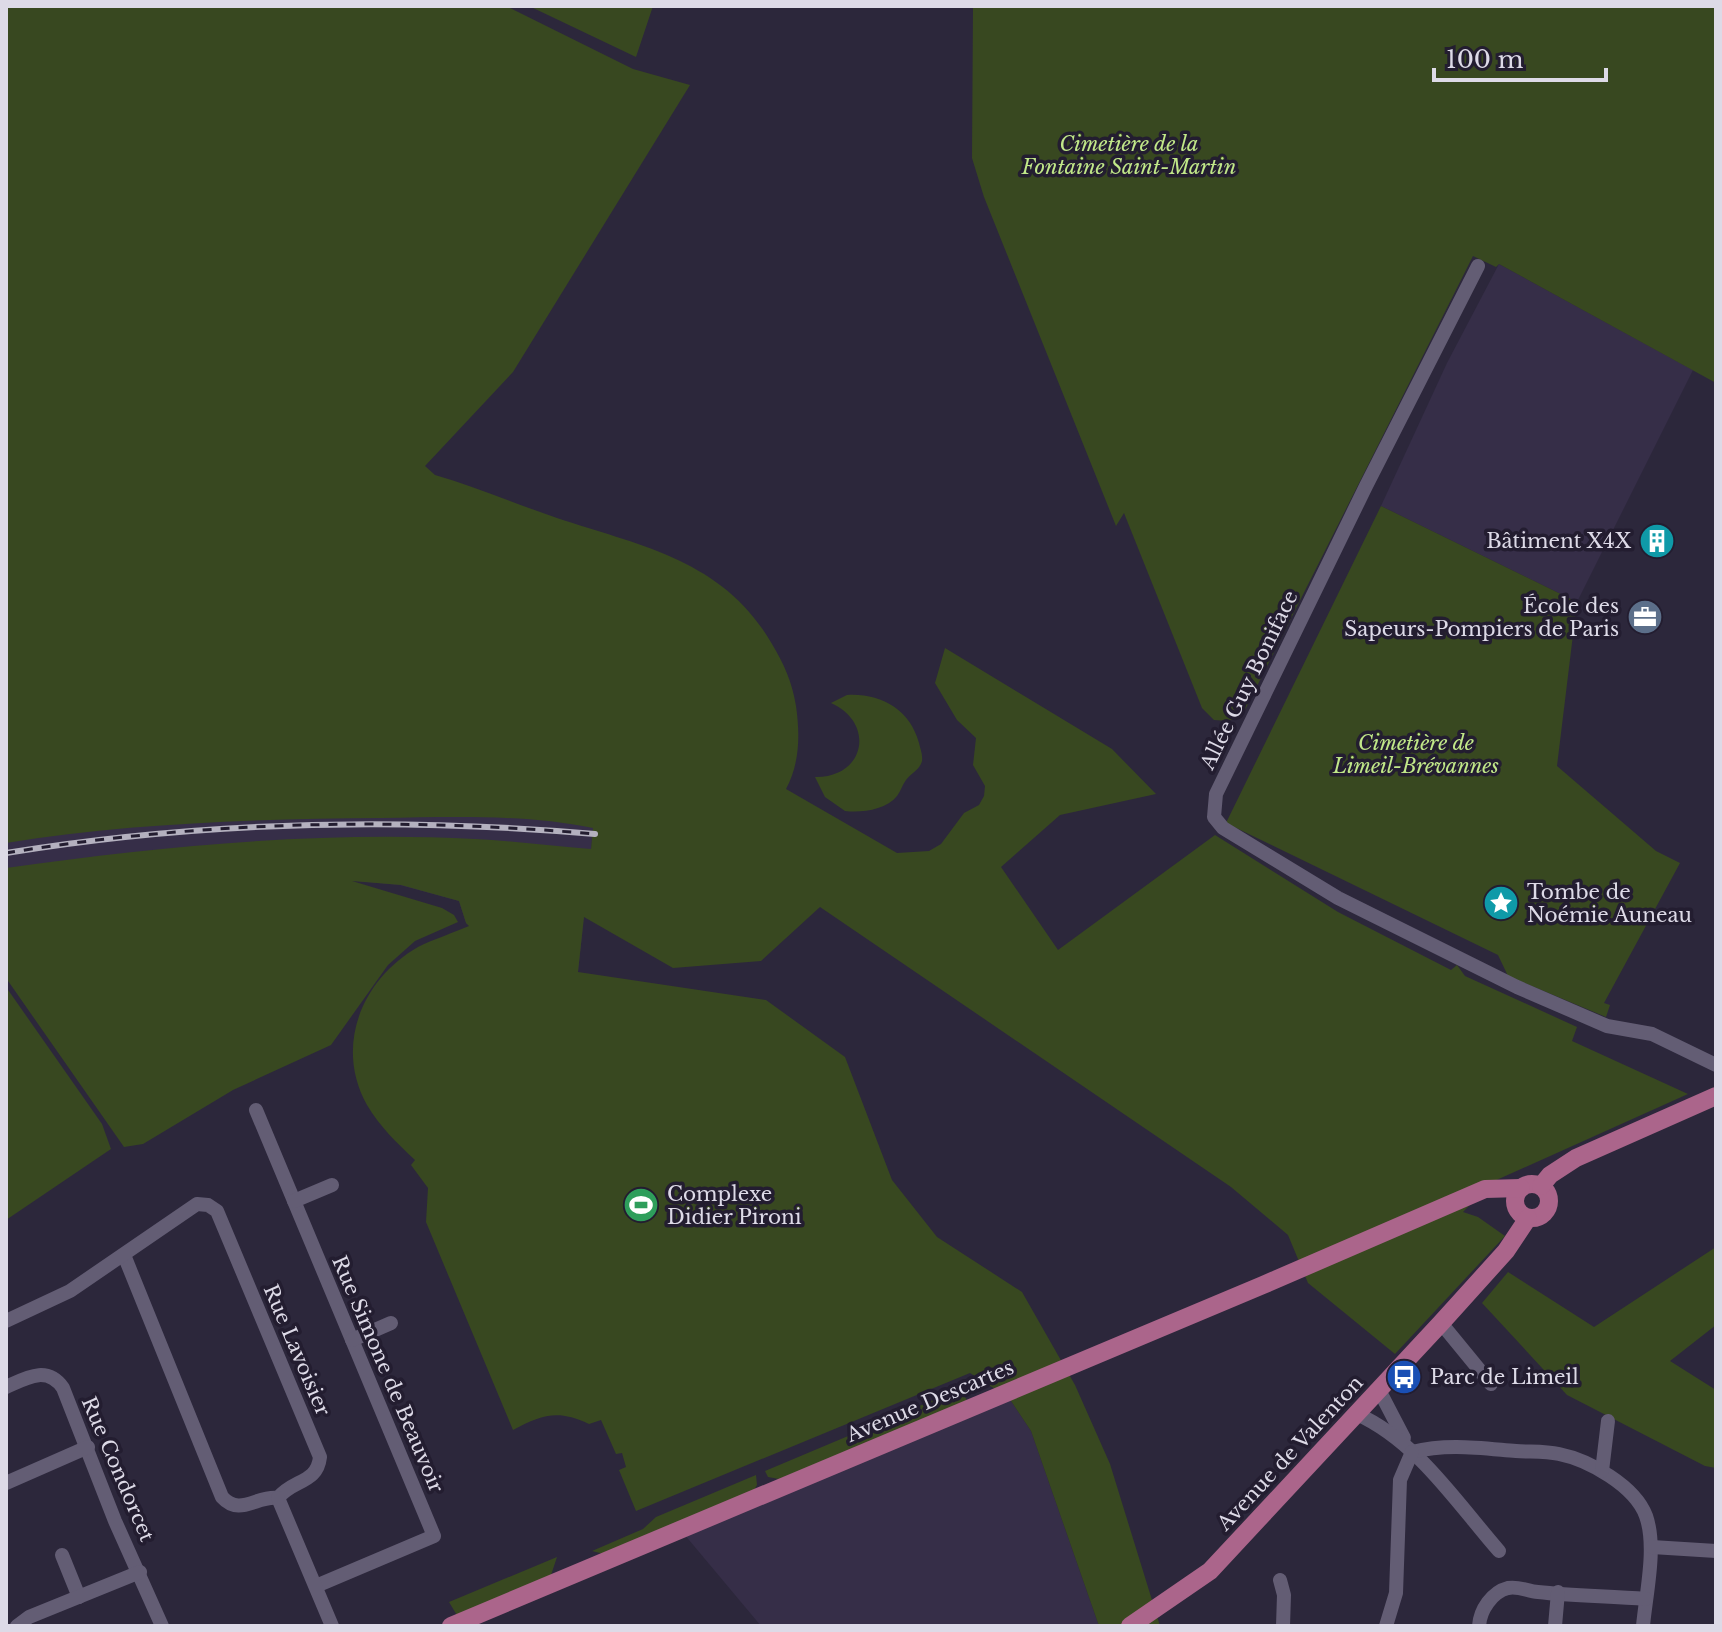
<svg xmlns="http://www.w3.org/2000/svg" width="1722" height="1632" viewBox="0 0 1722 1632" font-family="'Libre Baskerville',serif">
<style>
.built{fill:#362e48}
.green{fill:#384820}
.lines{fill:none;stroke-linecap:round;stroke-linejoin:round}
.minor{stroke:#635d74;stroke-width:14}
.major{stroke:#ab658b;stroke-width:18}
.rail-casing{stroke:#b4b1bf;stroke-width:6}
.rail{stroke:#231d30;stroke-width:3;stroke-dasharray:9;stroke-linecap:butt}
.labels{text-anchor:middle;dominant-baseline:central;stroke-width:7;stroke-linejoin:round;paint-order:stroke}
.park-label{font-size:20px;font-style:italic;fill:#c1e889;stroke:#231d30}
.poi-label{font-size:20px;fill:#dddae7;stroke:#231d30;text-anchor:start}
.street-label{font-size:20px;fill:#dddae7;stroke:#231d30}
</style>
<rect width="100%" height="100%" fill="#2c273b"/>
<g class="built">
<polygon points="1499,264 1693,370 1577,602 1381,506 1447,363"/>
<polygon points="602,745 578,972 466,923 459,901 400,885 345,880 6,911 6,781"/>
<polygon points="1009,1398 1031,1431 1099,1626 761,1626 684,1534"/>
</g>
<g class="green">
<path d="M6 6H506L633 69 690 85 513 372 425 466 435 475C476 487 516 504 557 518 641 546 724 560 772 644 784 664 792 682 796 706 800 734 800 763 786 789L897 853 929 851 941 844 964 813 979 805 984 796 985 786 973 765 976 738 957 720 935 683 945 648 1112 749 1156 794 1060 815 1001 867 1058 950 1215 835 1338 912 1451 970 1457 965 1465 976 1577 1027 1572 1041 1688 1094 1492 1182 1463 1212 1478 1217 1505 1236 1395 1354 1308 1283 1288 1235 1231 1187 820 907 761 961 673 968 584 917 578 972 766 1000 845 1057 892 1180 937 1237 1022 1292 1075 1385 1110 1464 1160 1626H1099L1031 1431 1009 1398 970 1373 636 1511 619 1470 626 1467 622 1453 616 1454 601 1420 589 1424C557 1409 542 1415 513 1430L426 1222 428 1188 411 1165 415 1160C397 1143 380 1127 367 1105 334 1046 362 979 418 947 434 939 453 933 469 926L466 923 459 901 401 885 352 881 442 908 454 915 458 922 415 941 388 965 331 1045 233 1090 143 1144 124 1147 6 978V868C161 846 319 831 475 839 514 841 553 846 591 849L593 828C525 814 451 817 381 818 257 819 129 823 6 843Z"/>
<polygon points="529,6 653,6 636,57"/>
<polygon points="973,6 1716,6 1716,383 1499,264 1496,267 1473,256 1244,712 1229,721 1214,720 1202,708 1124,513 1116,526 984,197 972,158"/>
<polygon points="1381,506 1577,602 1557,766 1656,851 1680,863 1604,1003 1610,1005 1606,1017 1508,976 1498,955 1226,823"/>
<path d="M847 695C880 693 910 709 919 743 920 748 923 755 922 761 920 770 911 773 906 780 902 785 901 791 897 796 886 810 861 813 845 811L825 797 815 777C865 778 876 723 831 703Z"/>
<polygon points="6,987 102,1124 111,1149 6,1220"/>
<polygon points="1716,1247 1716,1325 1670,1361 1716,1390 1716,1468 1705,1466 1567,1395 1482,1303 1508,1272 1594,1327"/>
<polygon points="955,1391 962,1392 968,1402 779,1479 768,1477 765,1471"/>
<polygon points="756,1475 757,1485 754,1490 604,1554 592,1551 643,1529 656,1517"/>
<polygon points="557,1557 551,1575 458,1617 449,1602"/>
</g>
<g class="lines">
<g class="minor">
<polyline points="1478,266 1366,486 1216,794 1214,817 1223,828 1338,898 1517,987 1607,1026 1652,1034 1716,1065"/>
<polyline points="256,1110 434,1536 316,1586"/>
<polyline points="294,1201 332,1185"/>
<path d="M124 1255 222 1497C240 1517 257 1495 278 1498"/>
<path d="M6 1321 70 1291 197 1204 208 1205 217 1211 320 1457C317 1484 293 1479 278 1498"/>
<polyline points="1441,1323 1491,1384"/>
<polyline points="352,1340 391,1323"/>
<path d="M6 1387C26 1378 47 1365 63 1388L115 1521 162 1626"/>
<polyline points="1379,1390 1404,1438"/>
<path d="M1357 1414C1417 1441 1457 1503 1499 1551"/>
<path d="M1412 1452C1447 1443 1480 1448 1516 1451 1530 1452 1545 1451 1559 1454 1589 1460 1635 1486 1646 1516 1657 1547 1646 1593 1643 1626"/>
<polyline points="1602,1471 1608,1421"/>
<polyline points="6,1483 88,1447"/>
<polyline points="278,1498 332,1626"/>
<polyline points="1652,1547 1716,1551"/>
<polyline points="62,1555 79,1597"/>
<polyline points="1280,1580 1284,1595 1283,1626"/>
<polyline points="17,1626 29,1617 140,1572"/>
<polyline points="1386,1626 1396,1593 1400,1480 1412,1452"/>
<path d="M1479 1626C1480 1610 1492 1592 1508 1588 1519 1586 1527 1591 1538 1592 1574 1596 1610 1596 1646 1599"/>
<polyline points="1555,1626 1558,1592"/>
</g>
<g class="major">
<circle cx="1532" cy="1201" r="17"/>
<polyline points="1541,1186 1550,1175 1576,1158 1716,1096"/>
<polyline points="451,1626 1263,1285 1485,1189 1521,1188"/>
<polyline points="1130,1626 1210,1571 1441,1323 1506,1251 1528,1218"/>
</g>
<defs>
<path id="rail" d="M6 853C202 821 397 817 595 834"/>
</defs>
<use href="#rail" class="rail-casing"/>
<use href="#rail" class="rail"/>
</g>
<defs>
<symbol id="building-disc" viewBox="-11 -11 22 22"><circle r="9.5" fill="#0f9aa8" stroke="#231d30"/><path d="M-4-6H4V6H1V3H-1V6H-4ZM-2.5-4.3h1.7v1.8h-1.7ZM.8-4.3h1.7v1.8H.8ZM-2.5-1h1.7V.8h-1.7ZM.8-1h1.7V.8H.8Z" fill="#fff"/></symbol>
<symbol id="office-disc" viewBox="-11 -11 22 22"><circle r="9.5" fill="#5c6f8a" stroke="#231d30"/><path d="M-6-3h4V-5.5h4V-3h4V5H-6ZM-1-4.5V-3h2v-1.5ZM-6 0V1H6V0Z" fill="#fff"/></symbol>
<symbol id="sight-disc" viewBox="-11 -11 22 22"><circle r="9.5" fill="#0f9aa8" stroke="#231d30"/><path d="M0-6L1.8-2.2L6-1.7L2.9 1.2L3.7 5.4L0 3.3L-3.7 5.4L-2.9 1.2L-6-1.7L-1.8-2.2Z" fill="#fff"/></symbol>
<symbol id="stadium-disc" viewBox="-11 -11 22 22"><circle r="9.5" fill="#2e9e5b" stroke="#231d30"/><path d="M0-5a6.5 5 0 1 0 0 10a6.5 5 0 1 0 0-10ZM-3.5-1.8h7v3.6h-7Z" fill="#fff"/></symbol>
<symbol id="bus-disc" viewBox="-11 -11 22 22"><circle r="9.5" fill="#1a4fb4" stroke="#231d30"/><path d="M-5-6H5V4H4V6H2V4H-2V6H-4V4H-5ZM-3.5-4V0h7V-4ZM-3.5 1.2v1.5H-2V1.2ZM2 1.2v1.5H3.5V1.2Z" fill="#fff"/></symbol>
</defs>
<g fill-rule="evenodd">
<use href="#building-disc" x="1637" y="521" width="40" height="40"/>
<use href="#office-disc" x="1625" y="597" width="40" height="40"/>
<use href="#sight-disc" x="1481" y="883" width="40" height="40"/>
<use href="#stadium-disc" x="621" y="1185" width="40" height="40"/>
<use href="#bus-disc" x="1384" y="1357" width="40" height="40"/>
</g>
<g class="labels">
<g class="park-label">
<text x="1129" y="144">Cimetière de la<tspan x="1129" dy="23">Fontaine Saint-Martin</tspan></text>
<text x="1416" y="743">Cimetière de<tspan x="1416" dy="23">Limeil-Brévannes</tspan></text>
</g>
<g class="poi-label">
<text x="1631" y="541" text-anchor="end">Bâtiment X4X</text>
<text x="1619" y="606" text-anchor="end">École des<tspan x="1619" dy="23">Sapeurs-Pompiers de Paris</tspan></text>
<text x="1527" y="892">Tombe de<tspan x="1527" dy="23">Noémie Auneau</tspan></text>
<text x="667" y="1194">Complexe<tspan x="667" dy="23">Didier Pironi</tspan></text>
<text x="1430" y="1377">Parc de Limeil</text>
</g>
<g class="street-label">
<text transform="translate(1249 680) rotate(-64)">Allée Guy Boniface</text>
<text transform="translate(297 1350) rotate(67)">Rue Lavoisier</text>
<text transform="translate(388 1374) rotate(67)">Rue Simone de Beauvoir</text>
<text transform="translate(930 1401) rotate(-23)">Avenue Descartes</text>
<text transform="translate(1290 1453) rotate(-47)">Avenue de Valenton</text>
<text transform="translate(118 1469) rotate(67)">Rue Condorcet</text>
</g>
</g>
<rect width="1722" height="1632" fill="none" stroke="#dddae7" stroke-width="16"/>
<path d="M1434 68v12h172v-12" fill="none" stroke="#dddae7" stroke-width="4"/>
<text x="1446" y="68" font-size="24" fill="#dddae7" stroke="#231d30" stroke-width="6" paint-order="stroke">100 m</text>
</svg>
